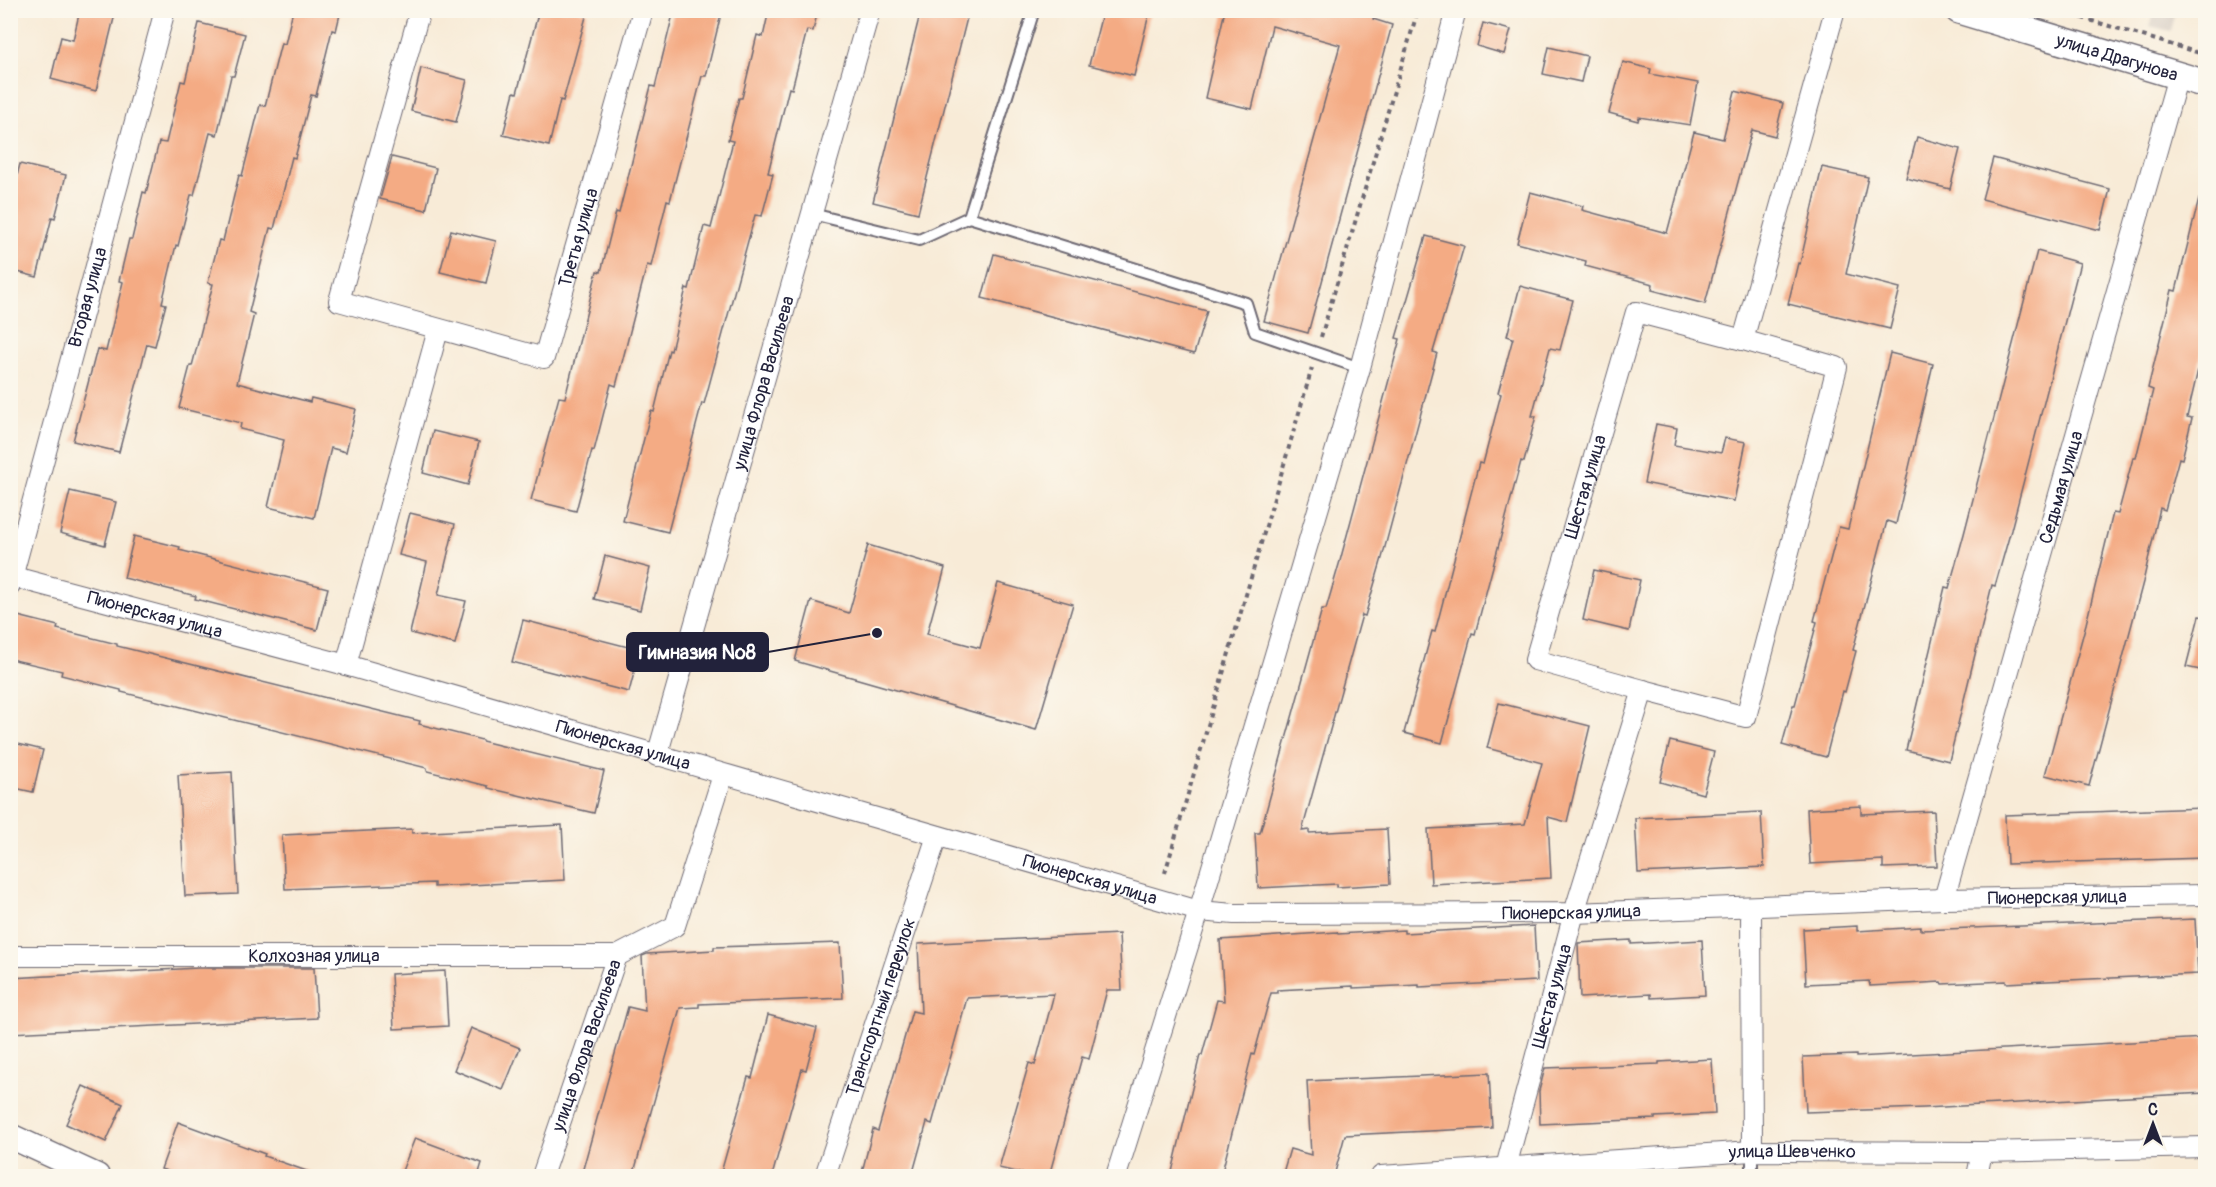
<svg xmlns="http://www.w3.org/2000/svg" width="2216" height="1187" viewBox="0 0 2216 1187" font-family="Pangolin,sans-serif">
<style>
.industrial{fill:#cec2b9}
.building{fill:#f4ab84}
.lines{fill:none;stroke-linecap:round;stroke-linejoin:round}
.service-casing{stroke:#6d6872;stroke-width:14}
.minor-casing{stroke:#6d6872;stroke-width:22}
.tertiary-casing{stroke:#6d6872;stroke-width:27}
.secondary-casing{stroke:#6d6872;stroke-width:30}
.path{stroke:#6d6872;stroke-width:4;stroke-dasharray:4.5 4.5;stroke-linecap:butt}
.service{stroke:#fff;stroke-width:10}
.minor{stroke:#fff;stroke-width:20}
.tertiary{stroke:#fff;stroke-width:24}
.secondary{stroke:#fff;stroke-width:27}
.labels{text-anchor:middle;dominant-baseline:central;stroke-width:5;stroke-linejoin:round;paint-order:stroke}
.street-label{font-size:18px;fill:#22223b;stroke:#fbf7ec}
.leader{fill:none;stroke:#22223b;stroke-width:2}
.callout-dot{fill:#22223b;stroke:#fbf7ec;stroke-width:2}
.callout{fill:#22223b;stroke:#22223b;stroke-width:2}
.callout-label{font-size:20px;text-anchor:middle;font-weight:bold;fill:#fff}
</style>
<rect width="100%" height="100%" fill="#fbf7ec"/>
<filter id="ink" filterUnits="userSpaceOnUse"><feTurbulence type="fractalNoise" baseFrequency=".0167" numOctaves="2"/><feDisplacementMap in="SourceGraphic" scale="12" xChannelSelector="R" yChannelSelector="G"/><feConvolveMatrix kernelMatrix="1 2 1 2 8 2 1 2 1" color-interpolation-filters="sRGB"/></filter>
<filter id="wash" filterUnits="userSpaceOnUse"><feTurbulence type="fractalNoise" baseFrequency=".008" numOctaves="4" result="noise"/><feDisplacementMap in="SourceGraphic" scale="24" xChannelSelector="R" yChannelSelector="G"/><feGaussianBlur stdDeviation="1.35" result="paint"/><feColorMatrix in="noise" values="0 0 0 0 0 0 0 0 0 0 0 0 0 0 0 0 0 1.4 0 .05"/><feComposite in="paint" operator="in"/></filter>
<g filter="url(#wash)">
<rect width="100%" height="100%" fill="#f8ebd7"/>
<polygon class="industrial" points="2154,11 2176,11 2171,31 2149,26"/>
<g id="blocks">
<g class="building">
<polygon points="80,10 116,10 96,91 51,79 61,37 73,40"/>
<polygon points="293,10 341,10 336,31 332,30 316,96 311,95 295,158 292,157 274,229 270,228 249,312 254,314 237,383 310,402 311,398 356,409 346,452 331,448 314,518 268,507 284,440 240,429 241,423 179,408 190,366 192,366 213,284 208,283 219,240 223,241 239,175 242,176 260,105 265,106 281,43 285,44"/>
<polygon points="539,10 577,10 587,13 563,101 560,100 549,146 503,135 514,92 517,93"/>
<polygon points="674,10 722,10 706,76 702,76 670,201 667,200 651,266 647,265 616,386 611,384 594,451 592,450 576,511 531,500 559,397 565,398 597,271 601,272 616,212 619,213 651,86 655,87"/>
<polygon points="769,10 818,10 813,31 807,30 792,89 789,88 768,173 773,174 762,216 755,215 704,404 702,403 668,532 623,521 651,411 654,412 669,350 671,351 686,288 689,289 704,226 711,228 733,141 728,140 739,98 742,98 757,35 763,37"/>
<polygon points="921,10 969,10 918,213 873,202"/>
<polygon points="1103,10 1150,10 1134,76 1089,65"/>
<polygon points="1225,10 1375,10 1373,19 1392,25 1308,333 1264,321 1340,45 1272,26 1252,109 1205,98"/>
<polygon points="199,23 245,34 234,76 231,76 217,135 210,133 194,195 191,195 178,246 176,245 162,303 166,304 155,346 147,344 119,452 73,441 97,349 106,351 123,282 119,281 129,239 132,239 143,192 146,193 159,142 166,143 181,81 185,82"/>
<polygon points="1483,23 1511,30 1504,54 1477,46"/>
<polygon points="1549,47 1587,56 1581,82 1543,74"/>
<polygon points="1623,62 1651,69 1650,74 1698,83 1690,125 1639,117 1638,121 1609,113"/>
<polygon points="421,68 467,80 456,122 411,111"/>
<polygon points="1735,91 1783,103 1775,136 1752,130 1705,304 1652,290 1653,284 1585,266 1586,261 1517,243 1530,192 1583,206 1582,210 1667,233 1694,132 1723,139"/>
<polygon points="1917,137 1960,149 1950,189 1906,178"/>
<polygon points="392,157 436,168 426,210 380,199"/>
<polygon points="1993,158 2110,189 2100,230 1982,199"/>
<polygon points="20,164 66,175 55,218 52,217 37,277 10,270 10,203"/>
<polygon points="1822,167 1868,177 1846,274 1900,288 1890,329 1788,304 1798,263 1800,264"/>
<polygon points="2199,199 2205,200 2205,340 2187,417 2192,418 2182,459 2179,458 2165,510 2160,508 2143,582 2089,786 2045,775 2086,624 2113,513 2118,514 2133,458 2136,458 2153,390 2148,388 2162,331 2172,290 2176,291"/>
<polygon points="451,230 496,241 486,283 440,272"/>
<polygon points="1426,236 1464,246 1433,352 1437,353 1382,558 1365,616 1362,615 1302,831 1309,830 1309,833 1387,829 1390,884 1337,887 1337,884 1258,888 1255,833 1260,833 1322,609 1326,609 1340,561 1400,339 1396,338"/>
<polygon points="2037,251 2080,263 2011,530 1995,586 1992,585 1949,761 1906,750 1945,587 1949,588 1964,534"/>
<polygon points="994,254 1207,311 1194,354 982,298"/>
<polygon points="1520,286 1573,300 1560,350 1550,348 1532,416 1536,416 1524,462 1521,461 1475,634 1472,633 1442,743 1404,733 1432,631 1435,632 1479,463 1483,464 1501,394 1498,393 1513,338 1507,336"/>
<polygon points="1890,353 1933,364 1896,524 1887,521 1853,650 1856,651 1845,692 1843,691 1826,757 1782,745 1793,705 1795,705 1817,622 1814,621 1839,527 1848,529"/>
<polygon points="1656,424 1677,428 1674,445 1721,453 1725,438 1746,442 1734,501 1644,483"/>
<polygon points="433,431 479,442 468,485 423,473"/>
<polygon points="70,491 116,502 105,545 60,533"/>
<polygon points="410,513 455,524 438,595 466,601 455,644 410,633 427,562 399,555"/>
<polygon points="134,536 180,547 179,550 328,588 317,630 195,599 196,596 124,578"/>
<polygon points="868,545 945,568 927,634 980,648 998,583 1073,604 1036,730 795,661 811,601 849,613"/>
<polygon points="605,556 650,568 640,610 594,599"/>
<polygon points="1594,570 1640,580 1629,631 1583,620"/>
<polygon points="10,614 58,626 57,629 117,644 117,646 420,721 419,724 482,740 482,741 604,771 594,813 488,788 488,786 427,771 427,768 121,692 121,690 61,675 62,671 10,659"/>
<polygon points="2199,616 2205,617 2205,671 2186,667"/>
<polygon points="523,620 640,650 629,692 512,662"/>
<polygon points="1499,703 1590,726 1567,822 1548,817 1551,878 1431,884 1428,829 1525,824 1542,763 1487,748"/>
<polygon points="1670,741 1714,752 1703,794 1660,782"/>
<polygon points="10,742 43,750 33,792 10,787"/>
<polygon points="232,772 238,894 185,896 178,775"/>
<polygon points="1861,806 1861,814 1934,811 1937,866 1883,868 1883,860 1810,864 1807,809"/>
<polygon points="2205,808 2205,858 2007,864 2005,815"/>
<polygon points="1761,812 1764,867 1638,873 1635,818"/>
<polygon points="562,825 565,880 434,887 434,883 285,889 282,835 412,829 412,833"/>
<polygon points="2195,919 2198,974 2006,983 2006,981 1942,984 1941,982 1870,986 1869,981 1806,984 1803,929 1857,926 1857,931 1921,927 1921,930"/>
<polygon points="1534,926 1537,981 1419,987 1419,985 1353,988 1353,986 1277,990 1277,993 1271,993 1254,1055 1252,1054 1221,1176 1171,1176 1200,1055 1202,1055 1217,1000 1224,1001 1220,940 1337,932 1338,934 1404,930 1404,933"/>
<polygon points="1119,934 1122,990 1107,990 1089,1059 1082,1057 1049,1176 1034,1176 999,1168 1029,1063 1035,1065 1054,994 967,998 932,1124 927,1122 912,1176 880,1176 862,1172 873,1129 878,1131 912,1011 921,1013 918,944"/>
<polygon points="1631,940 1631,944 1702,940 1705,995 1651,998 1651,994 1580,998 1578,943"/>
<polygon points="840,943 843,998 699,1004 699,1007 680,1008 633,1176 581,1176 628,1007 645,1011 642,956 647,954 714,950 714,947"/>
<polygon points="198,968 314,968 317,1018 10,1033 10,978"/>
<polygon points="445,971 448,1026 394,1029 391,974"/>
<polygon points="768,1015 817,1028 806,1070 802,1069 772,1176 720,1176 748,1077 752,1078"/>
<polygon points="471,1028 520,1048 503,1090 454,1070"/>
<polygon points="2205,1038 2205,1093 1924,1108 1806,1112 1803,1057 1856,1055 1856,1057"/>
<polygon points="1712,1059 1715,1114 1655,1117 1655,1119 1540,1124 1539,1091 1545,1068 1659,1064 1659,1062"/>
<polygon points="1489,1073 1492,1128 1345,1135 1334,1176 1282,1176 1290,1149 1311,1155 1307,1081"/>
<polygon points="83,1086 123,1104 106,1142 66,1124"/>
<polygon points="178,1122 265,1154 264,1156 315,1174 314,1176 181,1176 161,1169"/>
<polygon points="415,1138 482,1163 478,1176 400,1176"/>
</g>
</g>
</g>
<g filter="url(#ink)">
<use href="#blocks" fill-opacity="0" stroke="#6d6872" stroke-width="1.5"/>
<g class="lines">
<defs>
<g id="service">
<polyline points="1034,10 969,217 1246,303 1255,332 1360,368"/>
<polyline points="812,214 919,240 969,217"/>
<polyline points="1752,1151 1752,1176"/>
</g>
<g id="minor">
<path id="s1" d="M420 10 339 301 544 358 643 10"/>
<path id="s2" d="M10 576 346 665 1199 911 1234 914 1574 913 1944 899 2206 895"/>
<path id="s3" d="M10 585 165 10"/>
<polyline points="346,665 438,330"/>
<polyline points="1643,690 1746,717 1837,367 1743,340"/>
<path id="s4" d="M657 756 870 10"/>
<path id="s5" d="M1944 899 2178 76"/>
<polyline points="1751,907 1752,1151"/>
<path id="s6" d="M10 956H617"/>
<path id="s7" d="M1506 1167 1574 913 1643 690 1535 660 1636 312 1743 340 1835 10"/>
<path id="s8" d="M542 1176 617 956 675 926 723 775"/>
<path id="s9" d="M825 1176 937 836"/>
<polyline points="1116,1176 1199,911 1360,368 1456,10"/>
<path id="s10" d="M1381 1176 1752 1151 1982 1152 2206 1147"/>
<polyline points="1977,1176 1982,1152"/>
</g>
<polyline id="tertiary" points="10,1136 97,1176"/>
<g id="secondary">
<path id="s11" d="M1959 10 2206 84"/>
</g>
</defs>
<use href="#service" class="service-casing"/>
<use href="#minor" class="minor-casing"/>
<use href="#tertiary" class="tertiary-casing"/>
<use href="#secondary" class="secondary-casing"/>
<g class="path">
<polyline points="2056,10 2206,55"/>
<polyline points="1321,337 1418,10"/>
<polyline points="1165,873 1312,368"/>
</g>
<use href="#service" class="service"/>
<use href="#minor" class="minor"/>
<use href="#tertiary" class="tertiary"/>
<use href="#secondary" class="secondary"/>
</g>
</g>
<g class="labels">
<g class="street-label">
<text stroke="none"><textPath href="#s11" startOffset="165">улица Драгунова</textPath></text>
<text stroke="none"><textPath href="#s1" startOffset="640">Третья улица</textPath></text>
<text stroke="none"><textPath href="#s3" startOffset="298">Вторая улица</textPath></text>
<text stroke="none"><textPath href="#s4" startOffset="388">улица Флора Васильева</textPath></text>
<text stroke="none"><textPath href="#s7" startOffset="789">Шестая улица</textPath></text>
<text stroke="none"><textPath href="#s5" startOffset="428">Седьмая улица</textPath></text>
<text stroke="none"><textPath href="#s2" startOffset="150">Пионерская улица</textPath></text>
<text stroke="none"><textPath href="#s2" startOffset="636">Пионерская улица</textPath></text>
<text stroke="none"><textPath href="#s2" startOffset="1122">Пионерская улица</textPath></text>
<text stroke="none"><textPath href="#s2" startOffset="2094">Пионерская улица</textPath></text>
<text stroke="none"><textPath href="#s2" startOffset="1608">Пионерская улица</textPath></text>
<text stroke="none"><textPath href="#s6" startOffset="304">Колхозная улица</textPath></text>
<text stroke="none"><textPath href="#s7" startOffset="177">Шестая улица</textPath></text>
<text stroke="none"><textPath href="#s9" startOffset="178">Транспортный переулок</textPath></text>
<text stroke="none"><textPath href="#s8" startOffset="138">улица Флора Васильева</textPath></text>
<text stroke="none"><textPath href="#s10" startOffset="412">улица Шевченко</textPath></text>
</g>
</g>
<path class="leader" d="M877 633L768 652"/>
<circle class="callout-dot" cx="877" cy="633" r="6"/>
<rect class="callout" x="627" y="633" width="141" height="38" rx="6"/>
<g class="callout-label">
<text x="697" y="659">Гимназия №8</text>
</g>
<rect width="2216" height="1187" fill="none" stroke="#fbf7ec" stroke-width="36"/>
<g transform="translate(2153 1124)" stroke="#fbf7ec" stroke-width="4.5" paint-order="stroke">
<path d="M0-4.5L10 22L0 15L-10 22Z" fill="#22223b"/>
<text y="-9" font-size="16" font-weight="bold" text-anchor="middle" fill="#22223b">С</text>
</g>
</svg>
